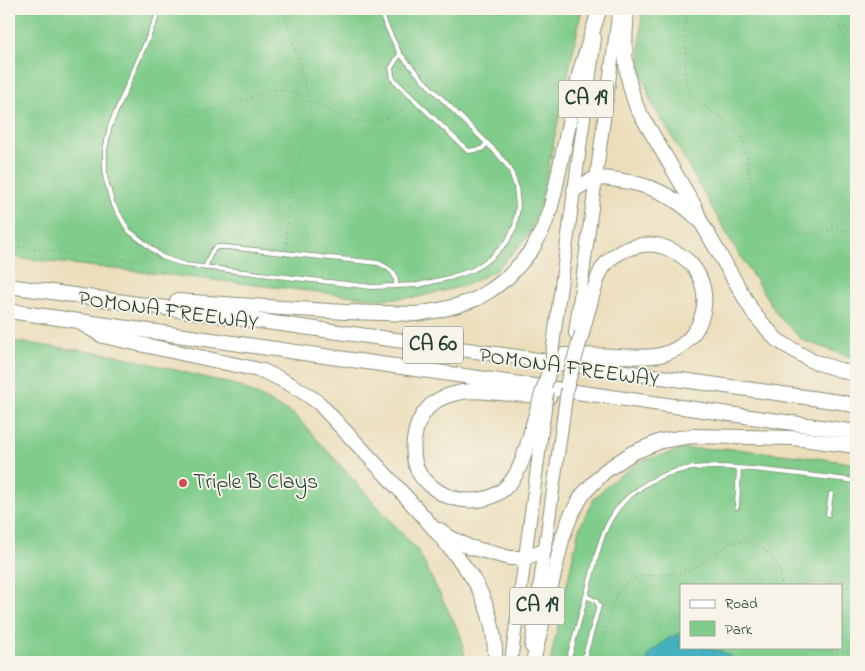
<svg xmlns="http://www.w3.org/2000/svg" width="865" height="671" viewBox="0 0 865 671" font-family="'Indie Flower',sans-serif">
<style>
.green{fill:#7fcc8b;stroke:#4f8460;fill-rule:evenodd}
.water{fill:#42b0be;stroke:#307679}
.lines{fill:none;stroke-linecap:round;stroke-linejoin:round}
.service-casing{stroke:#868e78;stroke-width:5.5}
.primary-casing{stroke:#868e78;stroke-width:14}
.motorway-casing{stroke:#868e78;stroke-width:16}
.path{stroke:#868e78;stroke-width:1;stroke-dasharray:1 4;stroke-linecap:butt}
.service{stroke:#fff;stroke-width:4}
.primary{stroke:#fff;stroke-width:12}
.motorway{stroke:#fff;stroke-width:14}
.primary-bridge-casing{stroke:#868e78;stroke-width:14;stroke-linecap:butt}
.motorway-bridge-casing{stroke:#868e78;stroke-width:16;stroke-linecap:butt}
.primary-bridge{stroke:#fff;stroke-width:12}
.motorway-bridge{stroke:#fff;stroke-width:14}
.poi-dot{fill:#d1495b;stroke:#f7f3e8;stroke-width:2}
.labels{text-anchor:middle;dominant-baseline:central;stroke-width:4;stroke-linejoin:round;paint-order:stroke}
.shield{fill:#f7f3e8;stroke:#60746a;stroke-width:1}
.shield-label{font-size:21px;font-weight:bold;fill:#1f3d34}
.street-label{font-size:22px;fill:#1f3d34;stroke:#f7f3e8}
.poi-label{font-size:22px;fill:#1f3d34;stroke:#f7f3e8;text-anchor:start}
</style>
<rect width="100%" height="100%" fill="#f7f3e8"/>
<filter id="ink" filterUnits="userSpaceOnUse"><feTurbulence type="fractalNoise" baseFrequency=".02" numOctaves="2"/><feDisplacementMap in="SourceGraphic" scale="10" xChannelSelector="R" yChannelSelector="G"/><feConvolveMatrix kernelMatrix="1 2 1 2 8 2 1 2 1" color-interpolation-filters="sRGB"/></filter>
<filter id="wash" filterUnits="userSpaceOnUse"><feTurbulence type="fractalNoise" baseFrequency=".0096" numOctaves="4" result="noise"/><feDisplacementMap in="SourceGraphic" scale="20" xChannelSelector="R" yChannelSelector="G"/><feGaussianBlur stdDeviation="1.12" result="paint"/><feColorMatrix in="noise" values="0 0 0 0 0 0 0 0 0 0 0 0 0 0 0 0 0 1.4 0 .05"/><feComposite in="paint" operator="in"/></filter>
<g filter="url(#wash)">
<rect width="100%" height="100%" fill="#ecdebb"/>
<g class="green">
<polygon points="9,9 582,9 541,202 529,235 495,271 464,286 418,297 380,299 9,257"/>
<polygon points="642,9 856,9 856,359 802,340 779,317 732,243 671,135 651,102 641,70 640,45"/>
<polygon points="9,341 116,355 239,386 295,415 418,551 461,636 466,662 9,662"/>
<path d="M684 449H735L817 458 856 464V662H550L579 529 595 497 616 478 641 461ZM681 585H841V647H681Z"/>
</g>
<polygon class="water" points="681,633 681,647 710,647 713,650 721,651 739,662 648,662 648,655 667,639"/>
</g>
<g filter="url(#ink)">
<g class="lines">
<defs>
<g id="service">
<polyline points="158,9 156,19 110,126 105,150 105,176 112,202 128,230 162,257 185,265 372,287 418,285 449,278 473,270 491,258 507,242 515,226 518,206 516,186 510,169 497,153 424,81 400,54 385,23 380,9"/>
<polyline points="400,54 391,68 393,79 468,151 482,149 487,143"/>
<path d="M205 268 212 251 217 247H226L378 263C390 269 397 272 396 286"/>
<polyline points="737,507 739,468"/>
<polyline points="828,514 831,494"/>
<path d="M568 662C575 635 583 608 590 581 596 560 600 536 612 517 618 507 626 498 635 492 673 461 716 466 762 470 793 473 825 477 856 481"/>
<polyline points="583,662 599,606 596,601 586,596"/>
</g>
<g id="primary">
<polyline points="555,330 595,38"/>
<polyline points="575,333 619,9"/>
<polyline points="531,647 563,419"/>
<polyline points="511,662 544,416"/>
</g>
<g id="motorway">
<path d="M627 9C624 48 623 71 637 108L695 207 701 222 754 314 777 340 812 361 856 375"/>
<path d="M574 190C581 186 588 181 595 179 602 177 611 179 618 180 651 185 673 195 697 218"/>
<polyline points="9,286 840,402 856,406"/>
<polyline points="177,301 345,312 416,314 440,310 459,305 476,299 491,290 507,278 521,263 533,248 543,229 550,210 555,190 580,71 598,14"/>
<polyline points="9,311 856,432"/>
<path d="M84 325 103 336 263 371C284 380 301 389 319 403 359 447 402 490 440 536 452 551 465 565 475 582 489 606 496 635 495 662"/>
<path d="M564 355C581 355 598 355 614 356 631 356 651 359 667 353 704 340 717 292 690 263 684 257 678 253 671 250 658 243 644 243 630 248 618 252 607 259 601 271 597 278 595 288 592 296 589 308 585 320 582 333"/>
<path d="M536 414C529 436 524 468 508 485 486 508 447 504 426 481 424 479 420 476 419 473 409 454 413 424 428 408 435 400 448 395 458 393 471 389 487 392 500 393 516 394 533 395 549 397"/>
<polyline points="440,530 449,537 469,547 510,558 524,558 544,551"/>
<polyline points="533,662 563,536 571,515 583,494 605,471 632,453 661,441 692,436 794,438 856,446"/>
</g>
</defs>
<use href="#service" class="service-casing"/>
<use href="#primary" class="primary-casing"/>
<use href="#motorway" class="motorway-casing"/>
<g class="path">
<polyline points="285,9 285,15 310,102 311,121 288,197 286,248"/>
<path d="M692 9C681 24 686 32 686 49 686 61 683 75 687 86 697 111 730 115 742 138 747 149 747 163 749 175 752 195 762 215 778 227 796 239 819 230 838 230 844 230 850 231 856 233"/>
<polyline points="810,9 829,19 839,28 846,38 851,51 851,72 852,82 856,94"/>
<polyline points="840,28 856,28"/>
<polyline points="852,50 856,40"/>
<polyline points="144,95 165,110 197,115 277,89 296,93 310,102 354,121 376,122 394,115 410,104"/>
<path d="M828 230C844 221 848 215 856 199"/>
<polyline points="9,246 137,261 146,252"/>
<polyline points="818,647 828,652 856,652"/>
<polyline points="597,662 613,604 619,592 628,581 640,576 663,575 687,572 705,562 731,542 745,542 758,545 772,556 780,571 782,585"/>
</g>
<use href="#service" class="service"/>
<use href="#primary" class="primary"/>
<use href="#motorway" class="motorway"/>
<defs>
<g id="primary-bridge">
<polyline points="550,372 555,330"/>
<polyline points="544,416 547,392"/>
<polyline points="563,419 569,375"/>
</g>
<g id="motorway-bridge">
<polyline points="567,385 582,333"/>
<polyline points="536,414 551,364"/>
</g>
</defs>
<use href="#primary-bridge" class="primary-bridge-casing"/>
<use href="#motorway-bridge" class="motorway-bridge-casing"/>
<use href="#primary-bridge" class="primary-bridge"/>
<use href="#motorway-bridge" class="motorway-bridge"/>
</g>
</g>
<circle class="poi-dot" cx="183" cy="483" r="5"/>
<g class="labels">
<g class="shield">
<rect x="558.5" y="80.5" width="55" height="37" rx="4"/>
<rect x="403" y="326.5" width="60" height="37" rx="4"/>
<rect x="509.5" y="587.5" width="55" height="37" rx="4"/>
</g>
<g class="shield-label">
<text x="586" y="99">CA 19</text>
<text x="433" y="345">CA 60</text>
<text x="537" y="606">CA 19</text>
</g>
<g class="street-label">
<text transform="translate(168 312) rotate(8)">POMONA FREEWAY</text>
<text transform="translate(569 369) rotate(8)">POMONA FREEWAY</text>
</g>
<g class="poi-label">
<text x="193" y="483">Triple B Clays</text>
</g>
</g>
<rect width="865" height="671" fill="none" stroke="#f7f3e8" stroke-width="30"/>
<rect x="680" y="584" width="162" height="65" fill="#f7f3e8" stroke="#a1aaa0"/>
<rect x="690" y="600" width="25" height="8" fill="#ffffff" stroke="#a1aaa0"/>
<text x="725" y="608" font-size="15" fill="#1f3d34">Road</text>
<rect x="690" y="621" width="25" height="15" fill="#7fcc8b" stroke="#a1aaa0"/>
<text x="725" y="634" font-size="15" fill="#1f3d34">Park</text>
</svg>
